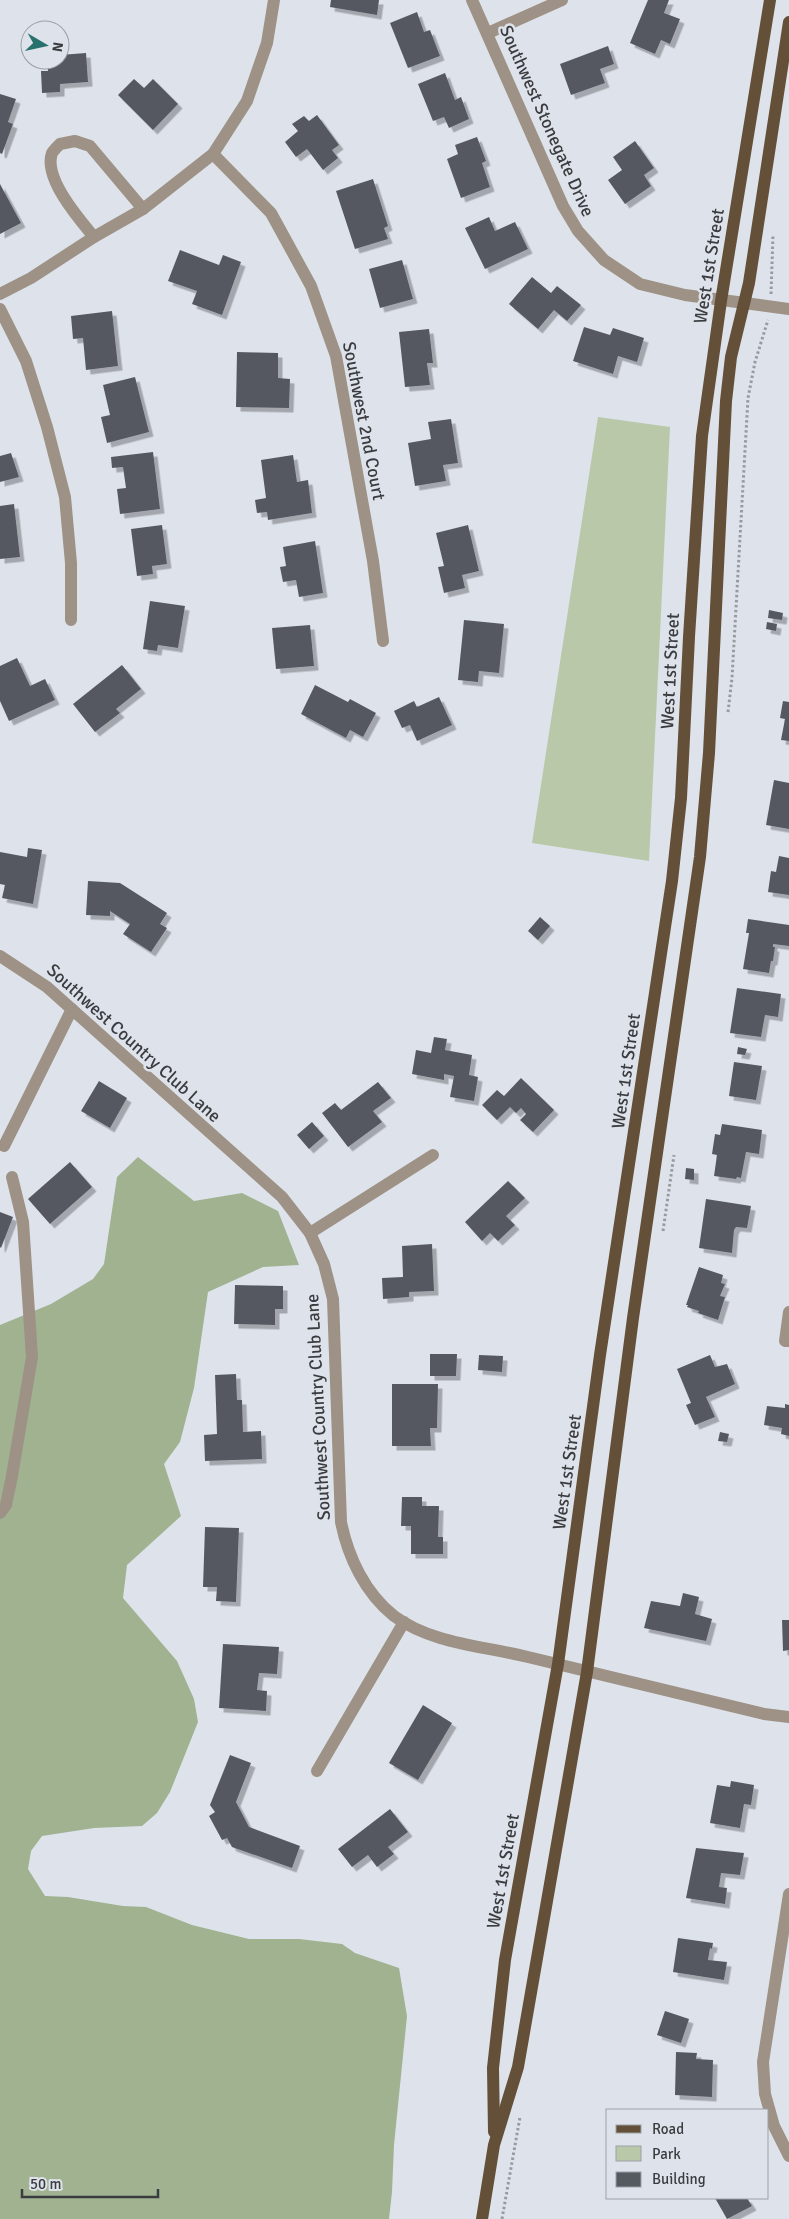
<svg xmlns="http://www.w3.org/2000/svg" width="789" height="2219" viewBox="0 0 789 2219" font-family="Signika,sans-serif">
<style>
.green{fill:#b8c8a9}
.forest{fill:#a0b290}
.building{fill:#555960;filter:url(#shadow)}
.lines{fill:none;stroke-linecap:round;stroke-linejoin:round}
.path{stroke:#979ba1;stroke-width:3;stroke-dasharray:2.5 2.5;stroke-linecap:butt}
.minor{stroke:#9d9285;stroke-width:12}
.major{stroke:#645039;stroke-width:12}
.labels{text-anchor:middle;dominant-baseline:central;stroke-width:5;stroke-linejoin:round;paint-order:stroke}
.street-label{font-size:18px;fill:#3a3c3f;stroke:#dee3eb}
</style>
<defs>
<filter id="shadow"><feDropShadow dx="4.5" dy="4.5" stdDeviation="0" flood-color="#0004"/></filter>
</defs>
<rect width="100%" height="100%" fill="#dee3eb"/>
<polygon class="green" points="598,417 670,427 649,861 532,843"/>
<polygon class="forest" points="138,1157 194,1201 242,1193 278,1211 299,1265 263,1267 208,1292 194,1388 180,1442 164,1464 181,1516 127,1565 123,1598 177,1661 194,1699 198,1722 170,1792 157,1813 142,1826 94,1828 42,1836 31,1851 28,1869 45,1896 68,1897 123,1906 146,1907 192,1925 249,1939 299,1939 342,1944 355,1953 399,1968 407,2016 394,2145 392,2192 389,2219 0,2219 0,1325 51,1304 93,1279 104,1264 117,1177"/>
<g class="building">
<polygon points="331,0 379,0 377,15 330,7"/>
<polygon points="648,0 669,0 664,13 680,19 670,44 661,40 655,54 630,43"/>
<polygon points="417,12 424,32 430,30 440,56 408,68 390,23"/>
<polygon points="608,46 614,64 600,69 605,83 571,95 560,64"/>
<polygon points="86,53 88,82 60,84 60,92 42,93 41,71 48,71 47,60 60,60 60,55"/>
<polygon points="445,73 455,100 461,97 469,119 449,128 444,117 433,121 418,84"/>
<polygon points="134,79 144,88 153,79 178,104 153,130 118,95"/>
<polygon points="0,94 16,99 8,122 13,124 2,154 0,153"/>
<polygon points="317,115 339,145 332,150 338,158 323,170 307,149 296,157 285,142 298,131 292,124 304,116 309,121"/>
<polygon points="477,137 486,161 482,163 490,187 461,198 447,159 458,154 455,145"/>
<polygon points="635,141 654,168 644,175 651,186 625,204 608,180 622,170 613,157"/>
<polygon points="373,179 388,226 384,228 388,239 355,249 336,191"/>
<polygon points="0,184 21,223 0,234"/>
<polygon points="489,217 495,231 515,222 528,249 485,269 465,228"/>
<polygon points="180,250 219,265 223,255 241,262 222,315 192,304 197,291 168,281"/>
<polygon points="402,260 413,299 380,308 369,269"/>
<polygon points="532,277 551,293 557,286 581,305 567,321 554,310 538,329 509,304"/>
<polygon points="112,311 118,366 86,370 83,338 73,339 71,316"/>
<polygon points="584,327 610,335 613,328 644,338 637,362 618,356 613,374 573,361"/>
<polygon points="429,329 433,363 427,363 430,385 405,387 399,332"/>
<polygon points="237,352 278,353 278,378 290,379 289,408 236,407"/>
<polygon points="135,377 149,432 107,443 101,417 110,415 103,385"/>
<polygon points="451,419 458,463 443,465 446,481 415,486 408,443 431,439 428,422"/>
<polygon points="153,452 160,509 120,514 117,489 126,488 123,467 112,468 111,457"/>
<polygon points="11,453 19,477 0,482 0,456"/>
<polygon points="293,455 297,482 308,480 312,513 268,520 267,512 257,513 255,500 266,498 261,460"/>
<polygon points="14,504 20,557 0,559 0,506"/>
<polygon points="162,525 167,564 152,566 153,574 137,576 131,529"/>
<polygon points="468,525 479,571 462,575 465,588 444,593 438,567 444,566 436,533"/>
<polygon points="315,541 323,593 299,597 296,580 283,582 280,567 286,566 283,547"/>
<polygon points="150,601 185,606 178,648 158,645 157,651 143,649"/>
<polygon points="769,610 783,613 782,620 768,618"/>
<polygon points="464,620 504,624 499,673 479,671 478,682 458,680"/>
<polygon points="767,622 777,624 776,631 766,629"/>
<polygon points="310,625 314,666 276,669 272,628"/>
<polygon points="17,658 30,686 45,679 55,700 9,721 0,701 0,666"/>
<polygon points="122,665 141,689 116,709 120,713 95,732 73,704"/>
<polygon points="315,685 348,702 350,699 376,713 363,737 350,730 346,738 301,714"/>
<polygon points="439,697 452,725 417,741 410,725 402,728 394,711 414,701 417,707"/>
<polygon points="783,701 789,702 789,741 781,740 785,719 780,718"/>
<polygon points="774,780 789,783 789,829 766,825"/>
<polygon points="28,848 42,850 33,904 2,898 5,885 0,884 0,852 27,857"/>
<polygon points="779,856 789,858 789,895 768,892 771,871 776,872"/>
<polygon points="88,881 120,883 167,913 160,924 167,928 151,952 123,934 130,924 110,911 110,916 86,915"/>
<polygon points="540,917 550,926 538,940 528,931"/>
<polygon points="748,919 789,925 789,946 773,944 773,947 775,947 773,961 771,961 769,973 743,969 749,933 746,933"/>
<polygon points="737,988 781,994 778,1017 765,1015 761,1037 730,1033"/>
<polygon points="434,1037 447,1039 445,1050 472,1055 469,1075 478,1077 474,1101 450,1097 454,1076 444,1074 444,1080 412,1074 416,1050 431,1053"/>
<polygon points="738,1047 747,1049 745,1055 737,1054"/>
<polygon points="734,1062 762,1066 756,1100 729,1096"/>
<polygon points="521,1078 554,1110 533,1132 520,1120 526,1114 521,1108 516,1113 510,1107 497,1120 482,1105 497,1090 504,1096"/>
<polygon points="99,1081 127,1098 110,1128 81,1111"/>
<polygon points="378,1082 391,1098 373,1111 382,1122 348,1147 322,1113 335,1103 341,1110"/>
<polygon points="312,1122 324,1136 309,1149 297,1135"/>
<polygon points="722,1124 762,1130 759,1154 746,1152 741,1178 737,1177 736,1179 714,1176 717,1155 712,1154 715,1134 720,1135"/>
<polygon points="70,1162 92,1187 50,1224 28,1199"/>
<polygon points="686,1168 694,1169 694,1180 685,1179"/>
<polygon points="508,1181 525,1198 506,1216 515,1225 498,1241 490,1233 482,1241 465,1222"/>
<polygon points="706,1199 751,1206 747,1228 736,1227 734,1230 732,1253 699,1248"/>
<polygon points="0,1212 13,1217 1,1248 0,1247"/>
<polygon points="432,1244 434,1291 409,1292 409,1297 383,1299 382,1278 403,1277 402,1246"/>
<polygon points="699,1267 723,1275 721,1283 725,1284 720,1296 725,1297 718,1320 698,1313 699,1311 687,1307 688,1305 686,1305"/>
<polygon points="235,1285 283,1286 283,1309 275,1309 275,1325 234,1324"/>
<polygon points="430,1354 457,1354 456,1376 430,1376"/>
<polygon points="479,1355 503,1356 502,1372 478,1370"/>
<polygon points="710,1355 715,1367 727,1364 735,1384 706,1397 715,1417 695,1425 686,1405 691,1403 677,1369"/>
<polygon points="236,1374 237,1400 242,1400 243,1432 261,1431 262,1459 205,1461 204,1435 217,1434 215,1375"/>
<polygon points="392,1384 438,1384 437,1428 430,1428 431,1446 392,1446"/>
<polygon points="785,1404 789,1405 789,1436 781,1434 782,1428 764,1425 767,1406 785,1408"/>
<polygon points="720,1432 729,1434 727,1442 718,1441"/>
<polygon points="402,1497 422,1497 422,1506 439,1506 438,1537 443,1537 443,1554 411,1554 411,1526 401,1526"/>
<polygon points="205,1527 239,1528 236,1602 216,1601 217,1587 203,1587"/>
<polygon points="683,1593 699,1597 695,1614 712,1619 706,1641 644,1628 651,1601 680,1606"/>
<polygon points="782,1620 789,1620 789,1650 783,1651"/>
<polygon points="223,1644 279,1647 277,1674 259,1673 257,1690 267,1691 266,1711 219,1708"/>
<polygon points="423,1705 452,1723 418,1780 389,1763"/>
<polygon points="230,1755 251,1763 236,1802 249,1827 300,1846 292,1868 232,1847 227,1838 222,1840 209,1816 215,1812 210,1805"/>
<polygon points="731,1781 754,1785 751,1805 744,1804 740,1828 710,1823 717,1785 730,1787"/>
<polygon points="390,1809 408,1832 388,1847 394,1854 377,1867 368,1855 352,1867 338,1849"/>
<polygon points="696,1848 744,1853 740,1875 721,1873 719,1887 727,1888 725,1904 686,1898"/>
<polygon points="678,1938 713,1943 712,1949 710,1948 708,1960 727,1962 724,1980 673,1972"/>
<polygon points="665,2011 689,2019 681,2043 657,2035"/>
<polygon points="676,2052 697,2053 696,2059 713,2060 712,2097 675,2095"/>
<polygon points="715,2198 747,2198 752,2206 727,2219"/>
</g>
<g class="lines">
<g class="path">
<polyline points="771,294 773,235"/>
<polyline points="728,712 732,678 748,398 755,362 768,320"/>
<polyline points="663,1231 674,1155"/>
<polyline points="502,2219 520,2117"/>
</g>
<g class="minor">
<polyline points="472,0 563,206 578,231 604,260 640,284 685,295 789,309"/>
<polyline points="488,33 562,0"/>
<polyline points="213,154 271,213 311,286 336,356 373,561 383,641"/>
<path d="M94 237C79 219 43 178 52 153 54 150 57 147 60 144L75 141 90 146 143 209"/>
<polyline points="0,294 31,278 94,237 143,209 213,154 247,101 267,43 274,0"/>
<polyline points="0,309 26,361 47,427 65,497 71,563 71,620"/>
<path d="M0 956 47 987 282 1197 310 1233 324 1264 333 1299 341 1522C348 1557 365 1593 394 1616 432 1644 484 1646 528 1657 607 1676 686 1695 764 1714L789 1717"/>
<polyline points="4,1146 72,1009"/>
<polyline points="310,1233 433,1155"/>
<polyline points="789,1312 785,1341 789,1341"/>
<polyline points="0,1513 6,1505 12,1476 32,1357 23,1222 12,1177"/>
<polyline points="317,1771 404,1622"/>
<polyline points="789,1894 763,2062 765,2094 774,2126 789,2156"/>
</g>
<g class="major">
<polyline points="494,2132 493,2068 505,1960 558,1664 600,1355 672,881 681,798 689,637 702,436 721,301 770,0"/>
<polyline points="482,2219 494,2145 518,2067 587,1672 633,1318 700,857 709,753 726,401 731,357 749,283 789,22"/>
</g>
</g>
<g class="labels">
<g class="street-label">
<text transform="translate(547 121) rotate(66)">Southwest Stonegate Drive</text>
<text transform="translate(709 266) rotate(-81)">West 1st Street</text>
<text transform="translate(364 421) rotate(79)">Southwest 2nd Court</text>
<text transform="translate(670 671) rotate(-87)">West 1st Street</text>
<text transform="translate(134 1043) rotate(42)">Southwest Country Club Lane</text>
<text transform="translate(626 1071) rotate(-82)">West 1st Street</text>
<text transform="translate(318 1407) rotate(-93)">Southwest Country Club Lane</text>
<text transform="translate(567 1472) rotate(-82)">West 1st Street</text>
<text transform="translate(503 1871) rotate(-80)">West 1st Street</text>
</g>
</g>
<rect x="606" y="2109" width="162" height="90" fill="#dee3eb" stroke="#9ca0a6"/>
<rect x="616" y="2125" width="25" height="8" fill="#645039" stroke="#9ca0a6"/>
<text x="652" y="2134" font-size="15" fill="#3a3c3f">Road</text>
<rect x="616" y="2146" width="25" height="15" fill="#b8c8a9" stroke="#9ca0a6"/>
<text x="652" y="2159" font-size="15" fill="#3a3c3f">Park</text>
<rect x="616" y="2172" width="25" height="15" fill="#555960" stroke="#9ca0a6"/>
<text x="652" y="2184" font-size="15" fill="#3a3c3f">Building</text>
<g transform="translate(45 45) rotate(99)"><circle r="24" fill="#dee3eb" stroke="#9ca0a6"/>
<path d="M0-4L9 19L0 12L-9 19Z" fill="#28726d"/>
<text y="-8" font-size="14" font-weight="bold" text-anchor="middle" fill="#3a3c3f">N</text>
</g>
<path d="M22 2189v8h136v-8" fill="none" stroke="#3a3c3f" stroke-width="2.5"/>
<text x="30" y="2189" font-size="15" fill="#3a3c3f" stroke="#dee3eb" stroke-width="4" paint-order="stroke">50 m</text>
</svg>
